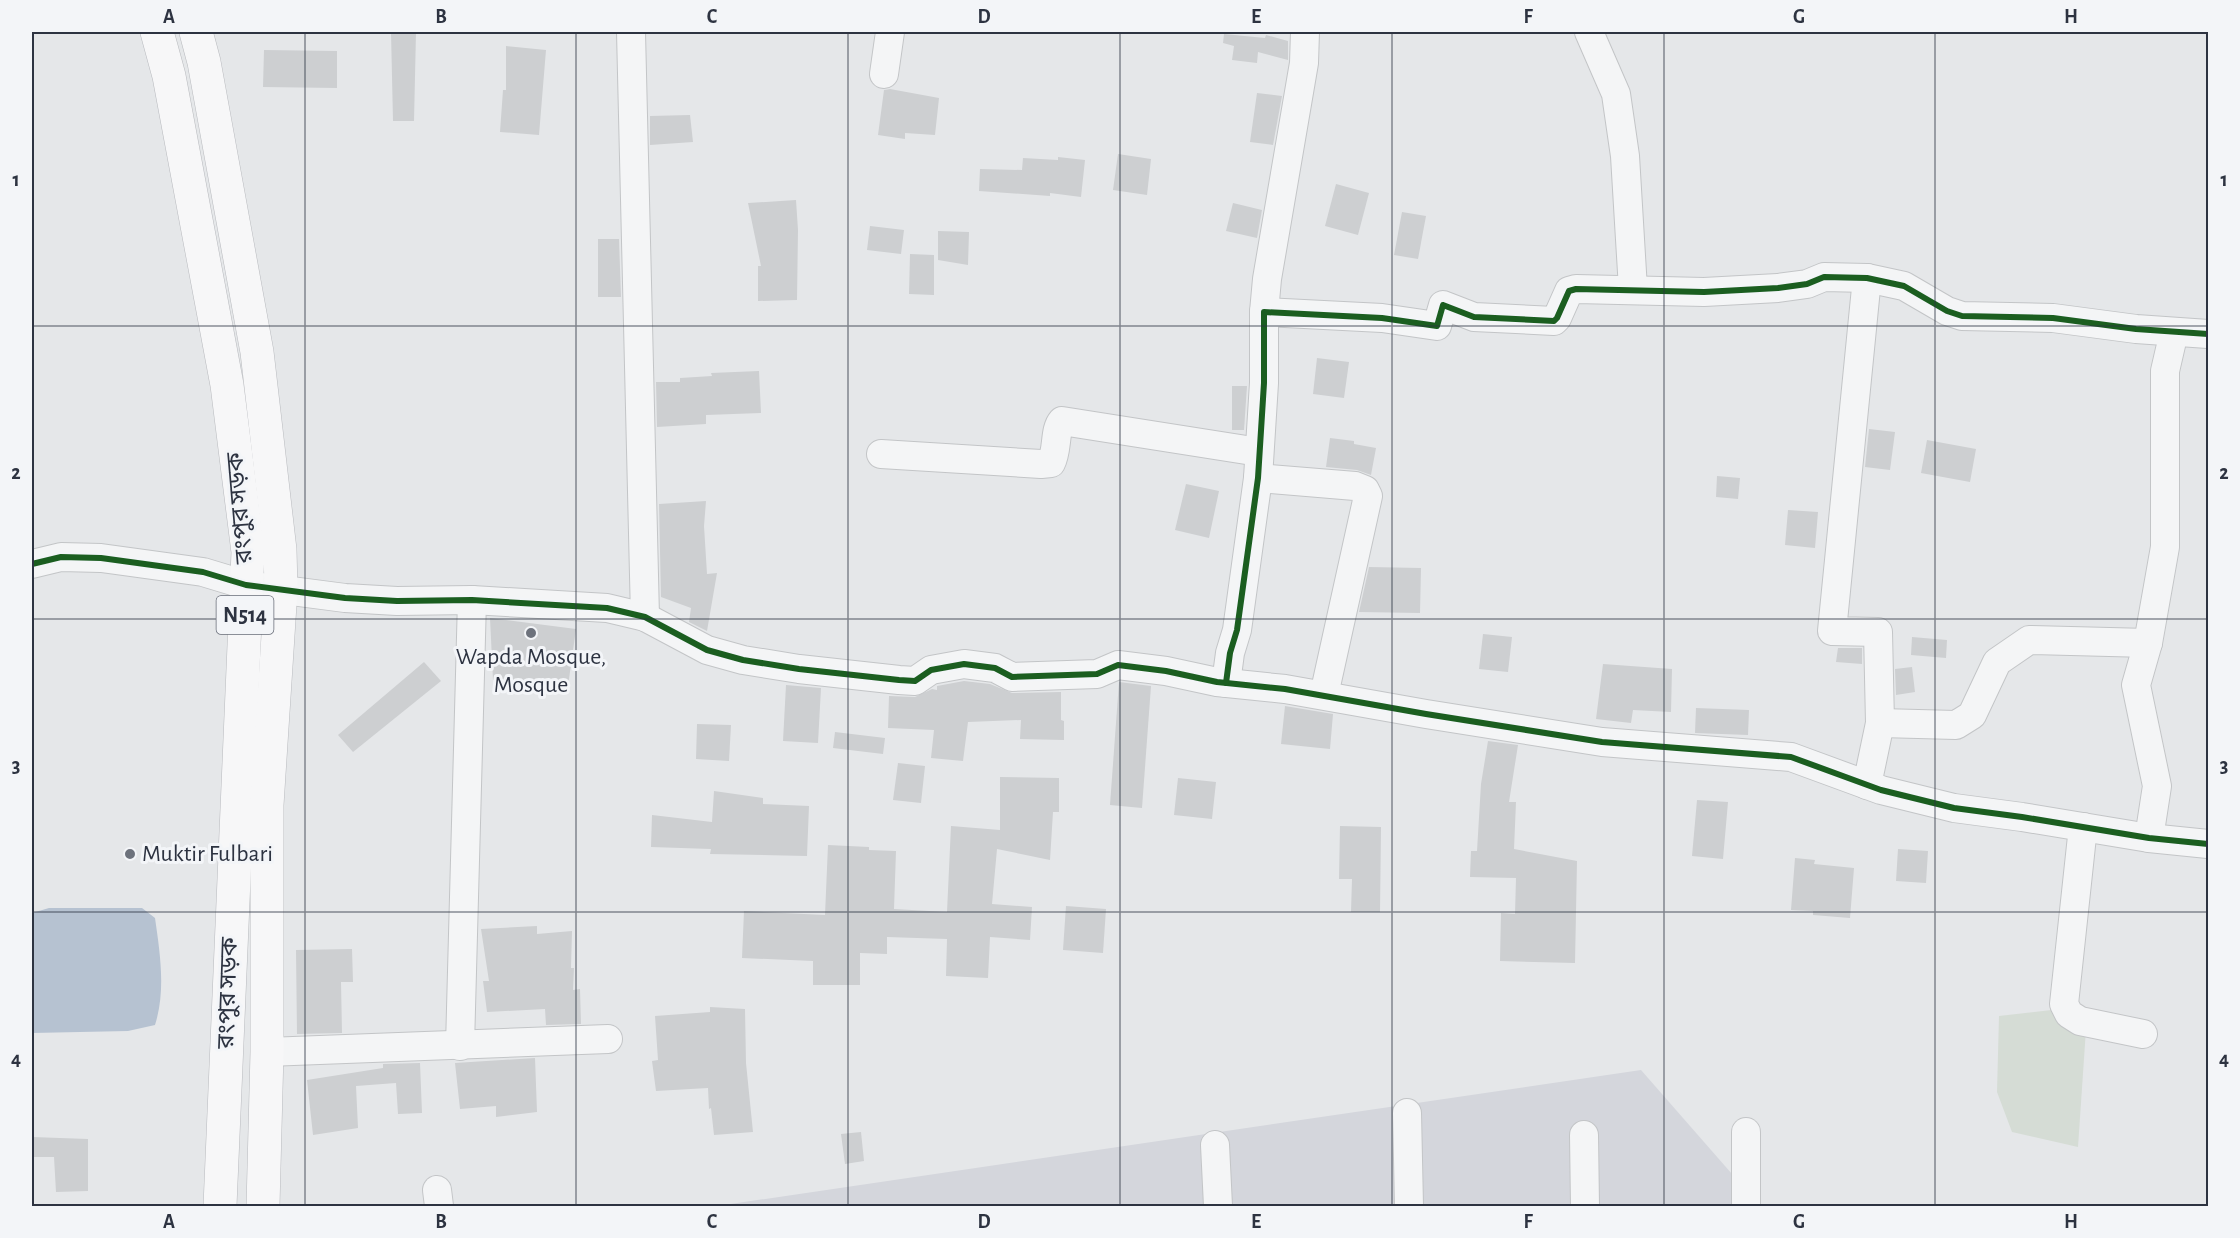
<svg xmlns="http://www.w3.org/2000/svg" width="2240" height="1238" viewBox="0 0 2240 1238" font-family="'Alegreya Sans','Noto Sans Bengali',sans-serif">
<style>
.built{fill:#d4d6dc}
.green{fill:#d5dcd5}
.water{fill:#b6c2d1}
.building{fill:#cdcfd1}
.lines{fill:none;stroke-linecap:round;stroke-linejoin:round}
.minor-casing{stroke:#c3c5c7;stroke-width:30}
.highway-casing{stroke:#b8babe;stroke-width:34}
.minor{stroke:#f4f5f6;stroke-width:28}
.highway{stroke:#f7f7f8;stroke-width:33}
.cycleway-casing{stroke:#f3f5f8;stroke-width:10}
.cycleway{stroke:#1b5e20;stroke-width:6}
.grid{fill:none;stroke:#2d3341;stroke-width:1.5;stroke-opacity:0.55}
.poi-dot{fill:#6d727c;stroke:#f3f5f8;stroke-width:2}
.labels{text-anchor:middle;dominant-baseline:central;stroke-width:6;stroke-linejoin:round;paint-order:stroke}
.shield{fill:#f3f5f8;stroke:#686d78;stroke-width:1.5}
.shield-label{font-size:22px;font-weight:bold;fill:#2d3341}
.street-label{font-size:24px;fill:#2d3341;stroke:#f3f5f8}
.poi-label{font-size:24px;fill:#2d3341;stroke:#f3f5f8}
.neatline{fill:none;stroke:#2d3341;stroke-width:2}
.grid-label{font-size:20px;text-anchor:middle;font-weight:bold;fill:#2d3341}
</style>
<rect width="100%" height="100%" fill="#e5e7e9"/>
<polygon class="built" points="1641,1070 1760,1206 717,1206"/>
<polygon class="green" points="2060,1009 2086,1029 2078,1147 2012,1132 1997,1092 1999,1016"/>
<path class="water" d="M49 908H142L155 918C160 953 166 990 155 1025L128 1031 32 1033V913Z"/>
<g class="building">
<polygon points="391,32 416,32 414,121 393,121"/>
<polygon points="1224,34 1265,38 1266,35 1288,41 1288,60 1258,52 1257,63 1232,60 1234,46 1223,43"/>
<polygon points="506,46 546,50 539,135 500,132 503,90 506,90"/>
<polygon points="264,50 337,51 337,88 263,87"/>
<polygon points="890,89 939,98 935,135 905,133 905,139 878,135 884,90"/>
<polygon points="1257,93 1282,96 1273,145 1250,142"/>
<polygon points="690,115 693,142 650,145 650,116"/>
<polygon points="1118,154 1151,159 1147,195 1113,190"/>
<polygon points="1058,157 1085,160 1081,197 1050,193 1050,196 979,191 980,169 1022,170 1023,158 1058,160"/>
<polygon points="1336,184 1369,193 1358,235 1325,226"/>
<polygon points="796,200 798,230 797,300 758,301 758,266 761,266 748,203"/>
<polygon points="1233,203 1262,210 1257,238 1226,231"/>
<polygon points="1402,212 1426,216 1418,259 1394,255"/>
<polygon points="870,226 904,230 901,254 867,250"/>
<polygon points="938,231 969,232 968,265 938,260"/>
<polygon points="598,239 619,239 621,297 598,297"/>
<polygon points="910,254 934,255 934,295 909,294"/>
<polygon points="1317,358 1349,362 1344,398 1313,394"/>
<polygon points="759,371 761,413 706,415 706,424 657,427 656,382 680,382 680,378 712,376 711,373"/>
<polygon points="1232,386 1247,386 1244,430 1232,430"/>
<polygon points="1869,429 1895,432 1890,470 1865,467"/>
<polygon points="1330,438 1354,441 1354,444 1376,448 1371,475 1357,470 1326,467"/>
<polygon points="1927,440 1976,449 1970,482 1921,473"/>
<polygon points="1717,476 1740,478 1738,499 1716,497"/>
<polygon points="1186,484 1219,491 1209,538 1175,530"/>
<polygon points="706,501 704,526 707,574 717,573 707,631 689,622 691,608 661,597 659,504"/>
<polygon points="1788,510 1818,512 1815,548 1785,545"/>
<polygon points="1369,567 1421,568 1420,613 1359,612"/>
<polygon points="490,618 576,629 568,686 493,680"/>
<polygon points="1483,634 1512,637 1508,672 1479,669"/>
<polygon points="1912,637 1947,640 1946,658 1911,655"/>
<polygon points="1838,648 1862,648 1862,664 1836,662"/>
<polygon points="424,662 441,681 353,752 338,735"/>
<polygon points="1603,664 1672,669 1671,712 1633,710 1631,723 1596,719"/>
<polygon points="1912,667 1915,692 1896,695 1895,669"/>
<polygon points="964,681 990,684 1012,693 1061,692 1061,720 1064,721 1064,740 1020,739 1021,720 968,722 963,761 931,758 934,730 888,728 889,696 915,697 932,689 937,690 937,686"/>
<polygon points="1119,682 1151,686 1142,808 1110,805"/>
<polygon points="786,685 821,688 818,743 783,741"/>
<polygon points="1285,706 1333,714 1330,749 1281,744"/>
<polygon points="1696,708 1749,710 1748,735 1695,733"/>
<polygon points="697,724 731,725 729,761 696,759"/>
<polygon points="835,732 885,738 883,754 833,748"/>
<polygon points="1488,741 1518,745 1509,802 1516,802 1514,849 1577,861 1575,963 1500,961 1501,913 1515,914 1516,878 1470,877 1471,851 1477,851 1481,784"/>
<polygon points="898,763 925,766 921,803 893,800"/>
<polygon points="1000,777 1059,778 1059,812 1053,812 1050,860 997,849 992,904 1032,907 1030,940 990,937 988,978 946,976 947,939 887,937 887,954 860,953 860,985 813,985 813,961 742,958 744,911 825,915 828,845 869,847 869,850 896,851 894,909 947,912 951,826 1000,830"/>
<polygon points="1178,778 1216,782 1212,819 1174,815"/>
<polygon points="714,791 763,798 763,804 809,806 807,856 710,854 711,849 651,847 652,815 712,822"/>
<polygon points="1697,800 1728,802 1723,859 1692,856"/>
<polygon points="1340,826 1381,827 1380,912 1351,912 1352,879 1339,879"/>
<polygon points="1898,849 1928,851 1926,883 1896,881"/>
<polygon points="1795,858 1815,860 1814,864 1854,868 1850,918 1813,915 1813,911 1791,910"/>
<polygon points="1066,906 1106,909 1103,953 1063,950"/>
<polygon points="537,926 537,934 572,931 571,968 574,968 573,990 580,989 581,1024 546,1025 545,1009 487,1012 483,981 489,981 481,929"/>
<polygon points="352,949 353,982 341,982 342,1033 297,1034 296,950"/>
<polygon points="710,1007 745,1009 746,1063 753,1132 714,1135 711,1108 709,1109 708,1088 656,1091 652,1061 658,1060 655,1016 710,1012"/>
<polygon points="535,1058 537,1112 496,1117 496,1106 460,1109 455,1063"/>
<polygon points="420,1063 422,1113 398,1114 396,1083 356,1086 358,1128 313,1135 307,1080 383,1068 383,1064"/>
<polygon points="861,1132 864,1161 845,1164 841,1134"/>
<polygon points="32,1137 88,1139 88,1191 56,1192 54,1157 32,1157"/>
</g>
<g class="lines">
<defs>
<g id="minor">
<polyline points="631,32 645,617"/>
<polyline points="1589,32 1616,94 1625,156 1633,289"/>
<polyline points="884,74 890,32"/>
<polyline points="1867,278 1832,631 1878,632 1880,723 1867,785"/>
<polyline points="1264,312 1267,279 1304,63 1305,32"/>
<path d="M881 454 1041 464 1051 463C1058 450 1054 430 1062 421L1259 452"/>
<polyline points="1258,478 1355,486 1365,490 1368,496 1324,695"/>
<polyline points="32,564 61,557 101,558 203,572 246,585 345,598 397,601 472,600 607,608 645,617 707,650 743,660 799,669 899,680 915,681 931,670 964,664 995,668 1012,677 1097,674 1118,665 1166,671 1217,682 1285,689 1426,714 1602,742 1791,757 1881,790 1954,808 2022,817 2149,838 2208,844"/>
<polyline points="1226,683 1230,653 1237,630 1258,478 1264,383 1264,312 1382,318 1437,326 1443,305 1474,317 1554,321 1557,318 1569,291 1576,289 1704,292 1778,288 1807,284 1824,277 1867,278 1904,286 1947,311 1962,316 2053,318 2136,329 2208,334"/>
<polyline points="1880,723 1956,725 1972,715 1997,662 2029,640 2148,643"/>
<polyline points="2083,827 2064,1004 2069,1014 2080,1021 2143,1034"/>
<polyline points="2149,838 2157,786 2136,685 2148,643 2165,547 2165,371 2174,332"/>
<polyline points="460,1046 472,600"/>
<polyline points="267,1052 608,1039"/>
<polyline points="1407,1113 1409,1206"/>
<polyline points="1584,1135 1585,1206"/>
<polyline points="1215,1145 1218,1206"/>
<polyline points="437,1190 439,1206"/>
<polyline points="1746,1206 1746,1132"/>
</g>
<g id="highway">
<polyline points="157,32 169,76 227,385 248,552 220,1206"/>
<polyline points="196,32 204,62 257,352 280,550 281,589 267,805 267,1052 263,1206"/>
</g>
</defs>
<use href="#minor" class="minor-casing"/>
<use href="#highway" class="highway-casing"/>
<use href="#minor" class="minor"/>
<use href="#highway" class="highway"/>
<defs>
<g id="cycleway">
<polyline points="32,564 61,557 101,558 203,572 246,585 345,598 397,601 472,600 607,608 645,617 707,650 743,660 799,669 899,680 915,681 931,670 964,664 995,668 1012,677 1097,674 1118,665 1166,671 1217,682 1285,689 1426,714 1602,742 1791,757 1881,790 1954,808 2022,817 2149,838 2208,844"/>
<polyline points="1226,683 1230,653 1237,630 1258,478 1264,383 1264,312 1382,318 1437,326 1443,305 1474,317 1554,321 1557,318 1569,291 1576,289 1704,292 1778,288 1807,284 1824,277 1867,278 1904,286 1947,311 1962,316 2053,318 2136,329 2208,334"/>
</g>
</defs>
<use href="#cycleway" class="cycleway-casing"/>
<use href="#cycleway" class="cycleway"/>
</g>
<path class="grid" d="M305 32V1206M576 32V1206M848 32V1206M1120 32V1206M1392 32V1206M1664 32V1206M1935 32V1206M32 326H2208M32 619H2208M32 912H2208"/>
<g class="poi-dot">
<circle cx="531" cy="633" r="6"/>
<circle cx="130" cy="854" r="6"/>
</g>
<g class="labels">
<rect class="shield" x="216.5" y="596" width="57" height="38" rx="4.5"/>
<g class="shield-label">
<text x="245" y="615">N514</text>
</g>
<g class="street-label">
<text transform="translate(240 508) rotate(-95)">রংপুর সড়ক</text>
<text transform="translate(228 993) rotate(-88)">রংপুর সড়ক</text>
</g>
<g class="poi-label">
<text x="531" y="657">Wapda Mosque,<tspan x="531" dy="28">Mosque</tspan></text>
<text x="142" y="854" text-anchor="start">Muktir Fulbari</text>
</g>
</g>
<rect width="2240" height="1238" fill="none" stroke="#f3f5f8" stroke-width="66"/>
<rect x="33" y="33" width="2174" height="1172" class="neatline"/>
<g class="grid-label">
<text x="169" y="23">A</text>
<text x="441" y="23">B</text>
<text x="712" y="23">C</text>
<text x="984" y="23">D</text>
<text x="1256" y="23">E</text>
<text x="1528" y="23">F</text>
<text x="1799" y="23">G</text>
<text x="2071" y="23">H</text>
<text x="16" y="186">1</text>
<text x="2224" y="186">1</text>
<text x="16" y="479">2</text>
<text x="2224" y="479">2</text>
<text x="16" y="772">3</text>
<text x="2224" y="772">3</text>
<text x="16" y="1065">4</text>
<text x="2224" y="1065">4</text>
<text x="169" y="1228">A</text>
<text x="441" y="1228">B</text>
<text x="712" y="1228">C</text>
<text x="984" y="1228">D</text>
<text x="1256" y="1228">E</text>
<text x="1528" y="1228">F</text>
<text x="1799" y="1228">G</text>
<text x="2071" y="1228">H</text>
</g>
</svg>
